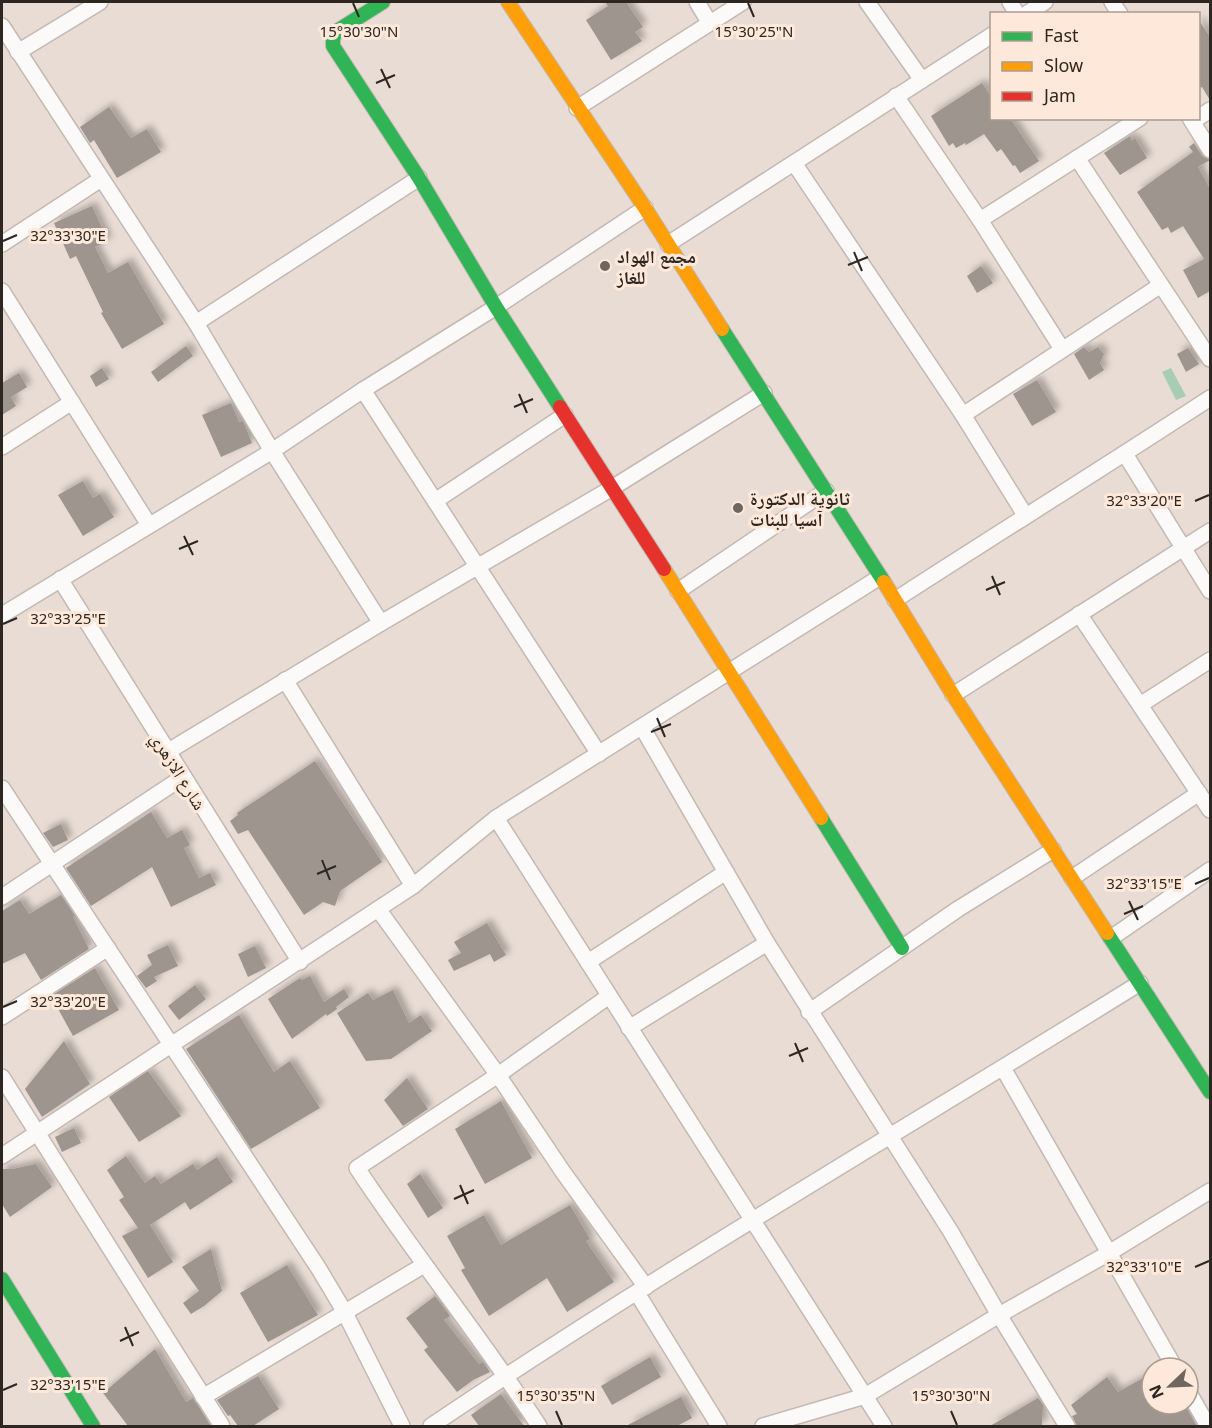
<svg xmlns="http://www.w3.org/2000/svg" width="1212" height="1428" viewBox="0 0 1212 1428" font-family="'Noto Sans','Noto Naskh Arabic',sans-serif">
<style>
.green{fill:#a7ceb5}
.building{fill:#9e958f;filter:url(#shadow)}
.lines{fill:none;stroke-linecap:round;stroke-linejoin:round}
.street-casing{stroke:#c3b9b3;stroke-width:18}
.fast-casing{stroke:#c3b9b3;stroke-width:16}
.slow-casing{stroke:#c3b9b3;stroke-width:16}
.jam-casing{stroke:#c3b9b3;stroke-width:16}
.street{stroke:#fcfaf9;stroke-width:15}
.fast{stroke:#30b455;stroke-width:14}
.slow{stroke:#ff9f0a;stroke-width:14}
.jam{stroke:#e5322d;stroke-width:14}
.ticks{fill:none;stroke:#2e2621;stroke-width:2}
.poi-dot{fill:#6f6660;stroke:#fde8d9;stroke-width:2}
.labels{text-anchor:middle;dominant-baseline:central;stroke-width:6;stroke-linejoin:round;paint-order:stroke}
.poi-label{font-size:18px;font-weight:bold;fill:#2e2621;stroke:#fde8d9;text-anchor:start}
.street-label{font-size:18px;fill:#2e2621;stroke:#fde8d9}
.ticks-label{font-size:15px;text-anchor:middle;fill:#2e2621;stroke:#fde8d9;stroke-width:6;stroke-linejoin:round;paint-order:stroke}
</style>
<defs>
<filter id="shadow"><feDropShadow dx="4.5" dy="-4.5" stdDeviation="3" flood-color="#0004"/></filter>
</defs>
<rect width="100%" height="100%" fill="#e8dcd4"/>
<polygon class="green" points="1171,368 1186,396 1176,400 1162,372"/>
<g class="building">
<polygon points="605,2 626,2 643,27 635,32 642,41 611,60 586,20 608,6"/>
<polygon points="1198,19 1210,37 1210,100 1202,87 1198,89"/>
<polygon points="982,83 992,98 992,118 1010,118 1039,161 1020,173 1015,165 1013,166 1001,149 997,152 984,134 966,145 965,143 956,148 953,143 949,146 931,116"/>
<polygon points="109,107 131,138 147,129 161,152 117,178 94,140 90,143 80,127"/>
<polygon points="1130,136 1132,141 1135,138 1147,158 1120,175 1104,153"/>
<polygon points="1194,143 1202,156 1210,160 1198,167 1210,189 1210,291 1198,298 1183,270 1204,259 1183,226 1171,233 1168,227 1162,230 1137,192 1193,152 1189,147"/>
<polygon points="92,206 108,241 95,247 108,273 128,262 164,324 122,349 101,313 103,312 76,256 70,259 54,223"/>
<polygon points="981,266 993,283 977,293 967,276"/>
<polygon points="186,346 193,356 158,382 151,372"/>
<polygon points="1084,347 1089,352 1098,347 1104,354 1100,363 1104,370 1089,380 1074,354"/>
<polygon points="1188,348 1199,364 1186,372 1177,354"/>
<polygon points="102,368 109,379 96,387 90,376"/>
<polygon points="19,373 27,387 11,397 16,406 2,415 2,381 2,383"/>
<polygon points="1037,380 1056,412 1032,426 1013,394"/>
<polygon points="231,403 239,422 243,421 252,443 221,457 202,415"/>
<polygon points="83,481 93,498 100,494 114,517 83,536 58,495"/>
<polygon points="315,761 382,862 340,891 335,906 323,902 304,915 248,830 238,834 230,821 238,815 237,813"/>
<polygon points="151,812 167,838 182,830 190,845 184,848 199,878 210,873 216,885 171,907 152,867 91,906 66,868"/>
<polygon points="61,824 68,840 53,847 43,833"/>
<polygon points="61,895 75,916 73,917 89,949 41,980 25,953 2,964 2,911 20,900 29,914"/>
<polygon points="487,923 506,955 494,962 490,954 454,971 448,960 461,953 454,942"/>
<polygon points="168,945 178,966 154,977 157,981 146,988 137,976 152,965 147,955"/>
<polygon points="255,946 266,968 248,977 238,954"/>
<polygon points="95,968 119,1010 73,1036 51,996"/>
<polygon points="310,976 324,1002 344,989 349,997 336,1007 337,1009 327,1016 326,1014 292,1039 268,999 300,978 302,980"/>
<polygon points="195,985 206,999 179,1020 168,1006"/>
<polygon points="393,990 409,1023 421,1015 432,1031 391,1059 366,1061 337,1013 368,993 373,1000"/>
<polygon points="239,1015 274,1072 290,1061 320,1108 251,1149 186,1049"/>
<polygon points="64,1041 90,1084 42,1117 25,1089"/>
<polygon points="148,1071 181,1116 139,1142 109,1097"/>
<polygon points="407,1078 428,1109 403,1126 384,1100"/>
<polygon points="501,1101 532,1158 485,1184 455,1129"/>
<polygon points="74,1128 81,1143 62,1152 55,1137"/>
<polygon points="126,1156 145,1183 155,1176 161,1184 193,1164 197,1170 217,1157 233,1182 190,1210 185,1202 150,1225 173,1262 148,1278 122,1236 138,1228 119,1200 124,1197 107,1170"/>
<polygon points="36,1164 52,1187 10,1217 2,1204 2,1169 13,1169"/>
<polygon points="420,1174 443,1208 428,1218 407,1184"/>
<polygon points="570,1205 590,1239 586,1241 614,1282 567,1312 547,1278 489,1316 461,1270 465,1268 447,1236 484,1215 501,1245"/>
<polygon points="211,1249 222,1291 204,1306 191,1314 183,1303 199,1291 182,1267"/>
<polygon points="287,1265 318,1315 268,1342 240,1293"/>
<polygon points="435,1296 450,1316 444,1320 479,1364 483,1362 490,1372 473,1380 457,1392 424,1350 428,1347 406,1318"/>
<polygon points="155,1349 186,1402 193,1398 211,1426 128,1426 103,1393"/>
<polygon points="650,1357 661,1377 612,1405 601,1386"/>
<polygon points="1152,1373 1152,1404 1184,1404 1197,1426 1077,1426 1072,1416 1077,1414 1071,1405 1107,1377 1118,1392"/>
<polygon points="258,1376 279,1409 253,1426 238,1426 230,1415 228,1416 217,1400"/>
<polygon points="501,1394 524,1426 479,1426 471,1415"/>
<polygon points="681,1397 692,1418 677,1426 626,1426"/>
<polygon points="1038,1398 1043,1405 1042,1426 990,1426"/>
</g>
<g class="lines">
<defs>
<g id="street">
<polyline points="697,2 709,22"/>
<polyline points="867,2 922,80"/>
<polyline points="1010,2 1017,14"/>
<polyline points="1112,2 1120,14"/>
<polyline points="1026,14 1045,2"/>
<polyline points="2,26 196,323 272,451 381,623"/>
<polyline points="18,52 100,2"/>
<polyline points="896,96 980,220 1062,349"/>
<polyline points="577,108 743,2"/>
<polyline points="1190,118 1210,150"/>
<polyline points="1198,118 1210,110"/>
<polyline points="1077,158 1210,359"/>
<polyline points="794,163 963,415 1025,515"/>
<polyline points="980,220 1140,118"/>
<polyline points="2,244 101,179"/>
<polyline points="668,244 992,35"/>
<polyline points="2,291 149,525"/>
<polyline points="196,323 419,178"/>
<polyline points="363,390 599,754"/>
<polyline points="963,415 1161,285"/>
<polyline points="2,447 72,402"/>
<polyline points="1125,454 1210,591"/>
<polyline points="435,501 565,415"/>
<polyline points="60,579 300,962"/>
<polyline points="678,591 826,491"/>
<path d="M895 600C1000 532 1106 466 1210 398"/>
<polyline points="1079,614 1210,810"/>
<polyline points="2,615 272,451 363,390 496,307 645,208"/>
<polyline points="285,680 413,886"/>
<polyline points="953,695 1210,531"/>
<polyline points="1140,705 1210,660"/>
<polyline points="642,727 767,943 951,1232 999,1315 1067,1426"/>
<polyline points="167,752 381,623 612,488 764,393"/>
<polyline points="2,788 319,1269 344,1311 402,1426"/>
<polyline points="496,818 884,1426"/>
<polyline points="1072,878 1199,793"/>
<polyline points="2,897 183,777"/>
<polyline points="378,909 498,1075 563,1172 646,1287"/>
<polyline points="1111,938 1210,870"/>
<polyline points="588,962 726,872"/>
<polyline points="809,1012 958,909 1053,850"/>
<polyline points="2,1017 108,948"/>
<polyline points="629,1028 767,943"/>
<polyline points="1003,1068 1175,1368"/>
<polyline points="2,1077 222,1426"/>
<polyline points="2,1156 378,909 413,886 496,818 880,577"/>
<polyline points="637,1293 719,1426"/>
<polyline points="1188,1391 1208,1426"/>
<polyline points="203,1397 424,1265"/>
<path d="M431 1426C662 1270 903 1130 1140 983"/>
<path d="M539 1426C482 1338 415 1256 357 1168L498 1075 609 996"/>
<polyline points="763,1426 865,1396 999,1315 1109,1253 1210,1191"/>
</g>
<g id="fast">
<polyline points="383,2 337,31 333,38 333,46 419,178 496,307 560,407"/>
<polyline points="722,329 884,582"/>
<polyline points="821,818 902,948"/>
<polyline points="1107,933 1210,1092"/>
<polyline points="2,1279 93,1426"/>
</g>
<g id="slow">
<polyline points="508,2 645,208 722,329"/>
<polyline points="664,569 821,818"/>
<polyline points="884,582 953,695 1107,933"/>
</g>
<polyline id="jam" points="560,407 664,569"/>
</defs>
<use href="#street" class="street-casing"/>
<use href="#fast" class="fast-casing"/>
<use href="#slow" class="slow-casing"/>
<use href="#jam" class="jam-casing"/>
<use href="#street" class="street"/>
<use href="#fast" class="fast"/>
<use href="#slow" class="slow"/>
<use href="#jam" class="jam"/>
</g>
<path class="ticks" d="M353 3 359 17M748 3 754 17M381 69 390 88M376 83 395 75M3 241 17 235M854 252 862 271M848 265 868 257M519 394 527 413M514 407 533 399M1195 501 1209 495M184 536 193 555M179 549 198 541M992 576 1000 595M986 590 1005 582M3 624 17 618M657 718 665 737M651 732 671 724M322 860 330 880M317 874 336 866M1195 884 1209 878M1129 901 1138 920M1124 914 1143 906M3 1007 17 1001M795 1043 803 1062M789 1056 808 1048M460 1185 468 1204M454 1199 474 1190M1195 1267 1209 1261M125 1327 133 1346M120 1341 139 1332M3 1390 17 1384M556 1411 562 1425M951 1411 957 1425"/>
<g class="poi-dot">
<circle cx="605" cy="266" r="6"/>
<circle cx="738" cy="508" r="6"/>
</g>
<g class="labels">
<g class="poi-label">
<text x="617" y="256">مجمع الهواد<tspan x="617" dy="21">للغاز</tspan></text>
<text x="750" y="498">ثانوية الدكتورة<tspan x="750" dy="21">آسيا للبنات</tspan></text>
</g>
<g class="street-label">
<text transform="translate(179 771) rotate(58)">شارع الازهري</text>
</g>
</g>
<g class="ticks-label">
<text x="359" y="37">15°30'30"N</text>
<text x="754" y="37">15°30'25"N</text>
<text x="68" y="241">32°33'30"E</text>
<text x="1144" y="506">32°33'20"E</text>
<text x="68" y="624">32°33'25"E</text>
<text x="1144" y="889">32°33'15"E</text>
<text x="68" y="1007">32°33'20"E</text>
<text x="1144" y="1272">32°33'10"E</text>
<text x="68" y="1390">32°33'15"E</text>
<text x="556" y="1401">15°30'35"N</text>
<text x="951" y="1401">15°30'30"N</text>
</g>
<rect width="1212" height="1428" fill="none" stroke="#2e2621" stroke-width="6"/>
<rect x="990" y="12" width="210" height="108" fill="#fde8d9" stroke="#aa9a8f" stroke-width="1.5"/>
<rect x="1002" y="32" width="30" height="9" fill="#30b455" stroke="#aa9a8f" stroke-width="1.5"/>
<text x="1044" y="42" font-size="18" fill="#2e2621">Fast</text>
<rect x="1002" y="62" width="30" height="9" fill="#ff9f0a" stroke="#aa9a8f" stroke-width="1.5"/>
<text x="1044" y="72" font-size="18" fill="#2e2621">Slow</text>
<rect x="1002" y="92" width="30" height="9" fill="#e5322d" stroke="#aa9a8f" stroke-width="1.5"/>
<text x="1044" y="102" font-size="18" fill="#2e2621">Jam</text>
<g transform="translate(1170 1386) rotate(247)"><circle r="28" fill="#fde8d9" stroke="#aa9a8f" stroke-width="1.5"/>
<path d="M0-4.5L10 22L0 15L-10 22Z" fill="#6f6660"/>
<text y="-9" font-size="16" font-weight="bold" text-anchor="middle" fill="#2e2621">N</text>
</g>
</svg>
